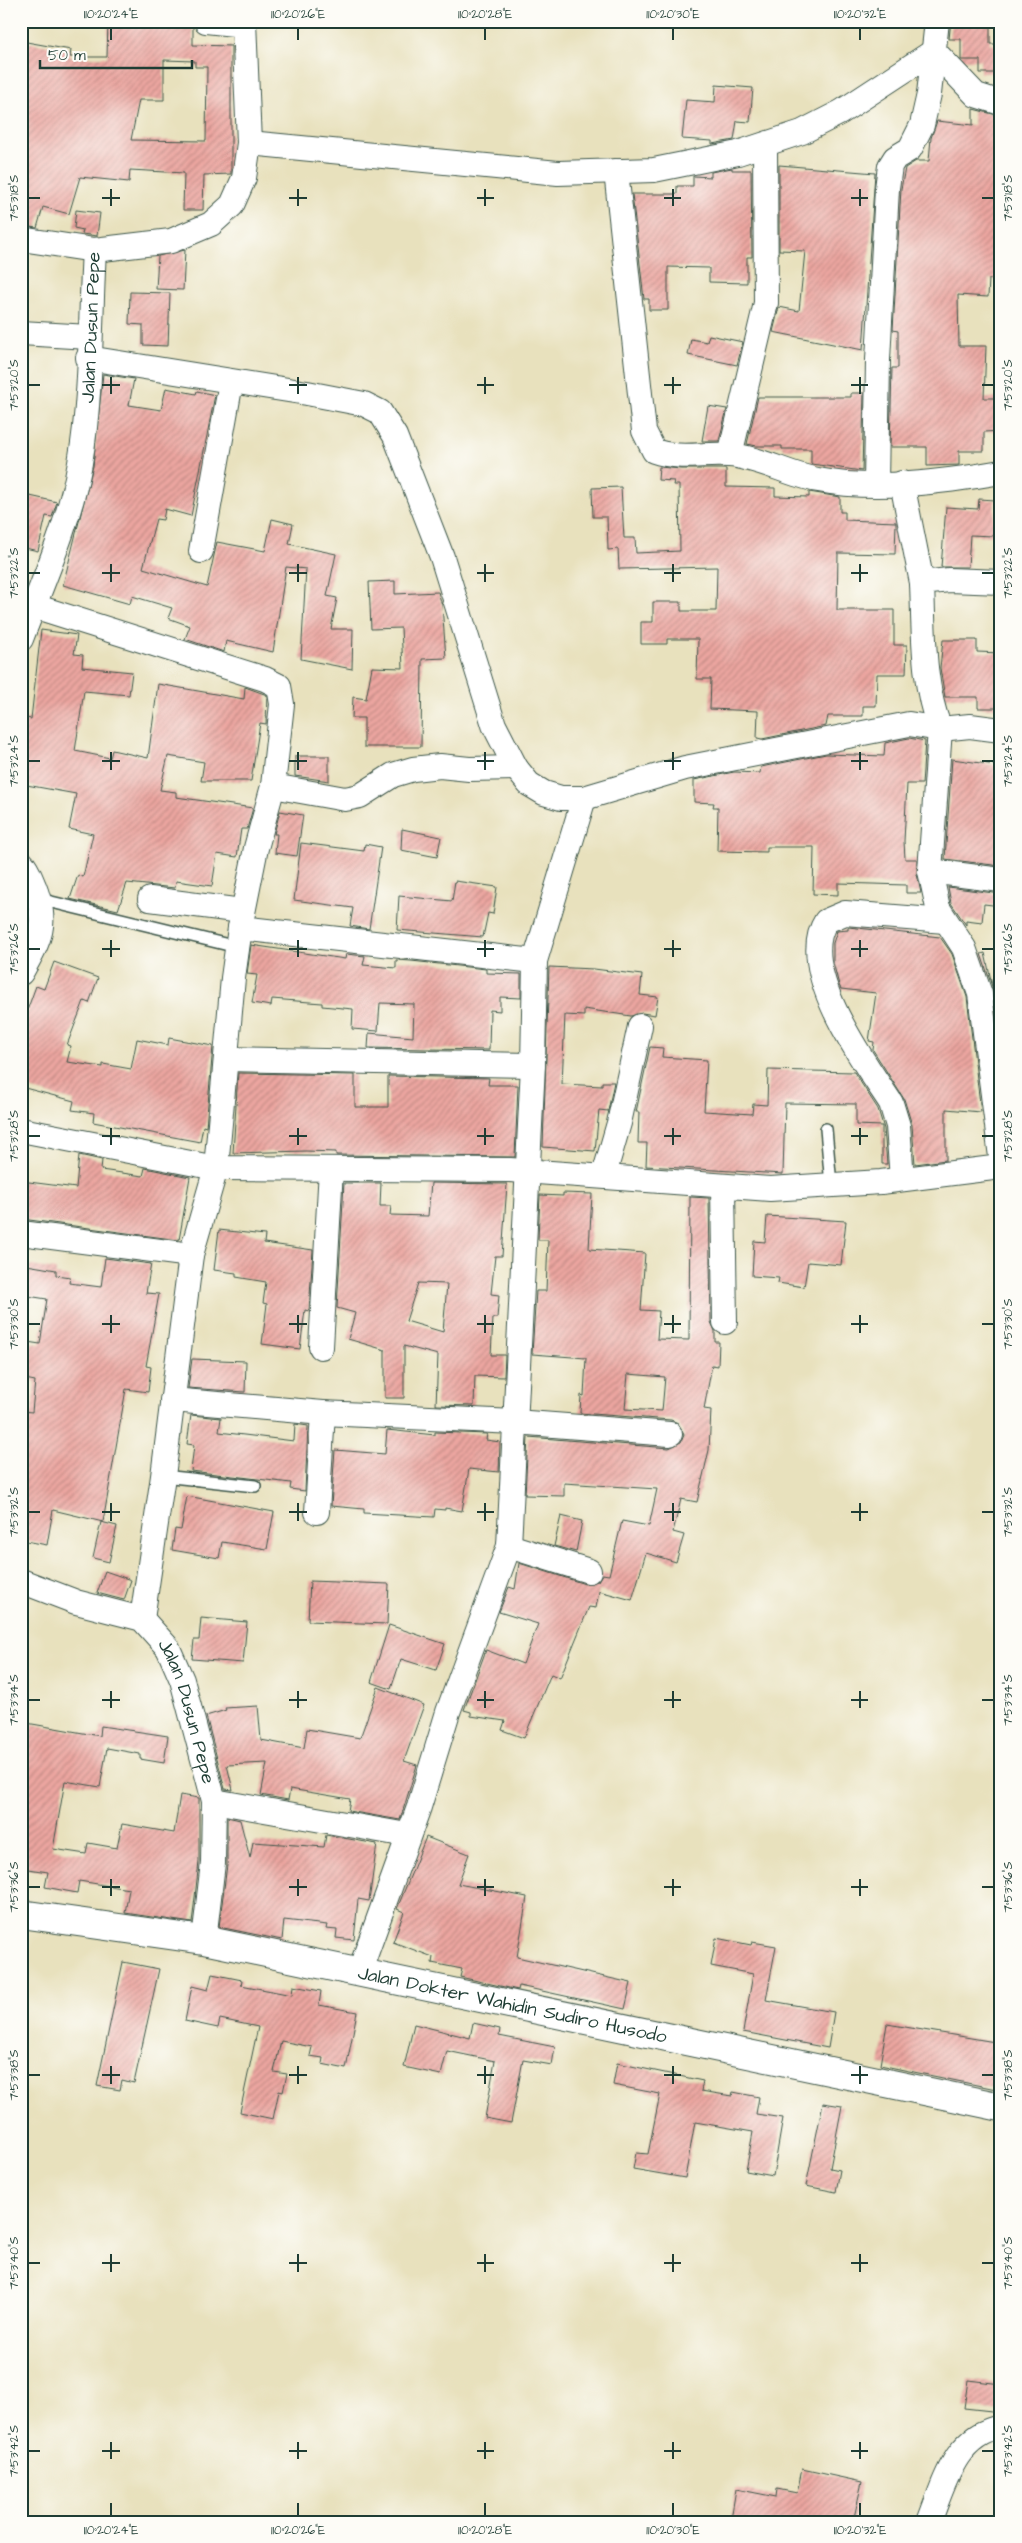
<svg xmlns="http://www.w3.org/2000/svg" width="1022" height="2543" viewBox="0 0 1022 2543" font-family="'Architects Daughter',sans-serif">
<style>
.building{fill:url(#building-hatch);fill-rule:evenodd}
.lines{fill:none;stroke-linecap:round;stroke-linejoin:round}
.lane-casing{stroke:#3d5649;stroke-width:14}
.street-casing{stroke:#3d5649;stroke-width:26}
.secondary-casing{stroke:#3d5649;stroke-width:30}
.lane{stroke:#fff;stroke-width:11}
.street{stroke:#fff;stroke-width:24}
.secondary{stroke:#fff;stroke-width:28}
.ticks{fill:none;stroke:#1f3d34;stroke-width:2}
.labels{text-anchor:middle;dominant-baseline:central;stroke-width:4;stroke-linejoin:round;paint-order:stroke}
.street-label{font-size:19px;fill:#1f3d34;stroke:#fdfcf7}
.neatline{fill:none;stroke:#1f3d34;stroke-width:2}
.ticks-label{font-size:12px;text-anchor:middle;fill:#1f3d34}
</style>
<defs>
<pattern id="building-hatch" width="6" height="6" patternUnits="userSpaceOnUse" patternTransform="scale(1.25)"><rect width="6" height="6" fill="#eca6a0"/><path d="M-1 1l2-2M0 6l6-6M5 7l2-2" fill="none" stroke="#bf8883"/></pattern>
</defs>
<rect width="100%" height="100%" fill="#fdfcf7"/>
<filter id="ink" filterUnits="userSpaceOnUse"><feTurbulence type="fractalNoise" baseFrequency=".02" numOctaves="2"/><feDisplacementMap in="SourceGraphic" scale="10" xChannelSelector="R" yChannelSelector="G"/><feConvolveMatrix kernelMatrix="1 2 1 2 8 2 1 2 1" color-interpolation-filters="sRGB"/></filter>
<filter id="wash" filterUnits="userSpaceOnUse"><feTurbulence type="fractalNoise" baseFrequency=".0096" numOctaves="4" result="noise"/><feDisplacementMap in="SourceGraphic" scale="20" xChannelSelector="R" yChannelSelector="G"/><feGaussianBlur stdDeviation="1.12" result="paint"/><feColorMatrix in="noise" values="0 0 0 0 0 0 0 0 0 0 0 0 0 0 0 0 0 1.4 0 .05"/><feComposite in="paint" operator="in"/></filter>
<g filter="url(#wash)">
<rect width="100%" height="100%" fill="#e8e1bd"/>
<g id="blocks">
<g class="building">
<path d="M108 21H131V24L193 26V45L231 46V174L204 175 203 210H183L184 173 130 170 129 182 80 177 69 214 43 207 37 228 21 226 29 189 21 188V41L71 50 70 57H107ZM164 60 195 61V67H207L206 141 131 140 139 100H164Z"/>
<polygon points="951,21 990,21 990,44 1001,44 1001,73 980,73 980,60 961,60 961,39 949,39"/>
<polygon points="716,85 753,88 750,122 737,121 734,140 712,144 712,141 682,139 686,100 715,102"/>
<polygon points="973,109 1001,116 1001,280 989,279 988,297 958,295 959,346 986,346 984,398 1001,398 1001,431 984,432 984,451 959,451 959,465 927,466 927,447 890,447 892,368 898,368 898,331 893,330 901,189 905,168 916,161 929,161 931,138 937,121 973,125"/>
<polygon points="779,165 875,173 863,350 773,332 779,307 799,311 805,251 779,250"/>
<polygon points="732,168 732,170 751,170 752,257 747,257 747,283 709,282 709,268 668,267 668,310 649,310 649,299 644,299 632,194 677,194 677,186 693,186 693,176 711,177 711,172"/>
<polygon points="76,210 100,213 97,236 82,234 83,230 74,228"/>
<polygon points="185,250 183,290 156,289 158,256"/>
<polygon points="130,292 170,293 168,346 143,345 143,325 129,324"/>
<polygon points="709,335 743,342 737,365 688,355 691,339 707,342"/>
<polygon points="103,374 134,379 129,405 161,410 166,388 196,394 197,391 215,395 191,516 165,509 163,520 156,519 143,568 207,587 217,542 265,551 272,519 293,524 289,544 336,554 327,596 337,598 331,629 353,629 352,669 301,659 306,569 286,567 273,652 226,641 224,652 185,639 190,626 168,618 172,608 132,596 130,604 63,585 93,466"/>
<polygon points="851,393 864,393 862,471 811,464 811,449 782,449 782,446 757,446 747,444 758,397 851,397"/>
<polygon points="708,406 727,409 719,441 702,441"/>
<polygon points="659,467 681,469 726,469 726,487 775,488 775,496 809,497 809,492 840,497 840,512 845,512 845,520 896,522 895,554 838,553 837,610 894,610 894,645 907,645 906,674 877,674 876,706 863,706 863,716 828,716 826,726 762,739 757,738 758,711 710,709 711,679 697,679 698,639 667,639 667,644 641,644 641,622 653,622 653,602 681,602 681,611 716,611 717,567 619,569 618,549 608,550 607,517 593,517 592,488 621,487 624,538 635,538 636,553 680,551 679,485 673,485 674,481 658,480"/>
<polygon points="21,494 57,502 52,517 46,516 38,551 21,547"/>
<polygon points="979,499 995,500 993,536 970,535 968,567 941,567 946,507 978,509"/>
<polygon points="395,581 395,594 438,592 442,605 446,658 422,659 421,747 364,747 364,718 352,718 353,697 366,699 372,667 403,668 401,628 371,629 369,582"/>
<polygon points="41,630 77,635 74,654 83,655 82,667 132,672 129,695 84,691 75,751 110,758 112,750 148,758 158,684 244,699 245,687 267,695 266,724 260,723 251,781 201,781 204,762 168,756 160,790 176,792 176,797 253,808 247,829 241,829 237,857 217,854 212,886 176,881 175,888 127,883 118,910 70,899 78,875 83,877 93,834 69,829 76,794 21,784 21,743 26,718 31,719"/>
<polygon points="943,640 977,640 977,652 1001,653 1001,708 978,708 978,697 945,697 940,668"/>
<polygon points="909,738 925,741 922,784 907,784 904,841 905,859 917,859 917,874 921,893 906,893 906,885 838,883 838,895 813,894 814,847 767,847 767,852 717,851 718,807 713,807 714,803 694,802 694,780 734,772 760,773 761,767 826,754 884,756 885,743"/>
<polygon points="295,756 329,756 329,781 295,776"/>
<polygon points="952,759 995,765 995,772 1001,773 1001,866 945,859"/>
<polygon points="280,811 303,815 297,856 275,853 277,834 274,834"/>
<polygon points="402,829 441,837 437,857 401,850"/>
<polygon points="301,843 364,851 365,844 381,847 369,929 350,926 353,908 294,900"/>
<polygon points="455,881 497,887 493,914 488,913 483,937 397,930 399,896 452,901"/>
<polygon points="948,887 1001,894 1001,906 984,904 982,922 966,920 966,925 951,903"/>
<polygon points="848,927 940,937 952,954 967,997 981,1112 946,1109 946,1160 915,1164 912,1125 904,1099 873,1050 874,1042 869,1041 876,993 841,989 839,985 833,962 833,943 837,931 848,930"/>
<polygon points="251,945 345,959 346,954 365,956 363,965 396,968 396,960 411,961 486,969 486,973 521,974 521,998 500,997 500,1011 490,1010 489,1050 368,1048 369,1033 413,1037 414,1004 380,1003 378,1031 352,1029 353,1009 322,1006 322,1003 272,999 271,1006 252,1003 257,975 247,974"/>
<polygon points="985,953 994,994 1001,994 1001,1047 994,992 981,954"/>
<polygon points="54,962 98,978 89,1003 84,1001 67,1045 71,1046 67,1062 103,1067 103,1064 131,1069 137,1039 168,1045 169,1038 213,1046 206,1127 203,1126 200,1142 93,1122 94,1113 72,1110 74,1101 21,1087 21,1027 36,986 44,989"/>
<polygon points="549,967 594,969 642,975 640,995 658,997 655,1015 642,1013 631,1016 584,1009 584,1016 565,1015 562,1084 602,1086 602,1082 614,1082 608,1111 599,1110 595,1151 543,1147"/>
<polygon points="650,1047 663,1048 662,1057 707,1060 704,1111 752,1114 753,1104 767,1105 768,1070 854,1072 878,1109 884,1129 887,1164 882,1164 882,1126 856,1125 856,1104 785,1103 783,1174 646,1166 647,1143 638,1143 639,1112 636,1112"/>
<polygon points="238,1073 355,1075 355,1107 388,1107 388,1076 489,1078 488,1085 518,1085 515,1157 336,1155 336,1152 306,1151 233,1153"/>
<polygon points="79,1155 102,1160 101,1170 143,1176 145,1168 190,1177 179,1240 22,1219 23,1205 21,1205 21,1181 76,1188"/>
<path d="M344 1183H381L380 1206H391L390 1215 428 1216 431 1183 507 1184 502 1256H495L491 1294 499 1295 497 1318H493L491 1355H505L504 1377 475 1376 474 1406 436 1405 438 1355 404 1346V1398H385V1350L348 1339 355 1313 337 1308ZM418 1283 447 1284 443 1332 406 1321Z"/>
<path d="M563 1193 592 1194 589 1249 645 1253 641 1310 659 1311 657 1339 689 1340 690 1197 709 1198 711 1322 715 1331V1342H719L718 1366 712 1365 704 1409 711 1410 709 1450 697 1502 681 1499 673 1532 684 1535 676 1562 646 1553 632 1600 599 1591 596 1608 589 1607 560 1678 551 1674 524 1738 502 1730 505 1721 471 1716V1712L464 1710 486 1650 523 1664 538 1624 499 1612 509 1587 515 1589 519 1563 585 1584 598 1581 602 1574 609 1575 622 1521 649 1526 657 1489 564 1483V1496L525 1495 528 1437 669 1448 681 1442 684 1435 678 1423 671 1420 580 1413 581 1395 584 1396 586 1358 532 1354 536 1291H546L548 1240H538L540 1195 563 1196ZM628 1374 665 1377 662 1411 625 1409Z"/>
<polygon points="767,1216 846,1221 841,1265 808,1262 804,1287 778,1283 779,1278 752,1276 754,1241 765,1242"/>
<polygon points="219,1230 265,1235 264,1243 313,1250 309,1311 305,1310 300,1349 262,1344 267,1304 263,1303 266,1282 236,1277 236,1273 214,1270"/>
<polygon points="105,1258 151,1264 146,1293 159,1294 146,1366 151,1367 148,1392 126,1389 103,1522 53,1510 47,1545 21,1540 21,1411 32,1412 35,1381 25,1379 27,1362 21,1361 21,1341 40,1344 47,1299 21,1295 21,1264 56,1270 56,1275 70,1277 69,1283 101,1287"/>
<polygon points="192,1359 246,1361 245,1392 188,1388"/>
<polygon points="191,1415 221,1418 219,1432 294,1441 295,1424 308,1426 305,1491 290,1489 291,1483 191,1471 194,1445 187,1444"/>
<polygon points="387,1430 435,1435 435,1432 487,1434 486,1440 500,1442 499,1472 469,1469 462,1511 445,1508 445,1510 435,1509 434,1517 364,1513 364,1509 331,1506 335,1450 385,1454"/>
<polygon points="187,1496 274,1512 267,1549 222,1542 219,1558 172,1550 175,1529 181,1530"/>
<polygon points="561,1516 582,1521 576,1552 554,1546"/>
<polygon points="101,1522 117,1526 109,1562 93,1558"/>
<polygon points="105,1571 131,1580 124,1600 97,1593"/>
<polygon points="310,1581 389,1584 387,1624 308,1621"/>
<polygon points="201,1618 247,1622 243,1663 192,1659 194,1640 199,1640"/>
<polygon points="389,1625 445,1644 436,1670 401,1659 391,1689 371,1682"/>
<polygon points="378,1687 424,1705 404,1761 417,1765 400,1820 348,1811 350,1799 290,1789 288,1800 261,1795 267,1763 227,1765 233,1790 225,1789 206,1716 226,1710 225,1708 258,1706 261,1740 304,1748 307,1729 360,1738"/>
<polygon points="21,1722 100,1736 101,1726 168,1736 164,1763 140,1759 140,1754 107,1748 100,1787 65,1781 53,1849 86,1854 88,1843 117,1848 122,1824 174,1833 180,1795 199,1798 199,1862 192,1923 125,1913 129,1889 79,1881 77,1893 45,1887 48,1872 21,1868"/>
<polygon points="227,1817 240,1820 250,1858 253,1842 324,1847 326,1835 377,1844 369,1901 358,1899 354,1940 336,1938 337,1930 326,1929 327,1925 284,1920 282,1940 219,1927 227,1865"/>
<polygon points="426,1837 469,1854 458,1884 527,1897 517,1957 631,1983 625,2009 519,1986 518,1990 460,1977 462,1969 432,1963 433,1957 393,1942 404,1912 397,1909"/>
<polygon points="716,1938 751,1945 752,1942 776,1946 766,2000 834,2012 828,2048 743,2032 753,1974 711,1966"/>
<polygon points="123,1962 159,1969 134,2083 122,2080 120,2090 97,2086"/>
<polygon points="212,1974 242,1980 241,1985 292,1995 293,1986 321,1991 319,2005 357,2012 346,2069 322,2064 323,2058 310,2056 312,2047 281,2041 274,2072 287,2074 283,2092 279,2091 273,2119 240,2112 258,2027 220,2019 218,2028 185,2021 192,1986 208,1990"/>
<polygon points="473,2023 500,2029 499,2036 555,2047 552,2065 523,2060 511,2123 485,2118 495,2061 447,2051 441,2075 404,2067 414,2024 470,2038"/>
<polygon points="887,2024 1001,2043 1001,2090 880,2065"/>
<polygon points="617,2063 703,2081 701,2091 732,2096 733,2092 759,2097 756,2114 783,2118 773,2176 746,2171 753,2132 695,2122 685,2178 633,2169 636,2153 648,2154 660,2094 613,2085"/>
<polygon points="823,2103 842,2106 830,2168 840,2170 836,2192 806,2186"/>
<polygon points="968,2380 1001,2384 1001,2412 964,2408"/>
<polygon points="802,2469 862,2482 853,2522 745,2522 731,2519 736,2489 776,2497 777,2489 797,2493"/>
</g>
</g>
</g>
<g filter="url(#ink)">
<use href="#blocks" fill-opacity="0" stroke="#3d5649" stroke-width="1"/>
<g class="lines">
<defs>
<g id="lane">
<polyline points="39,899 237,947"/>
<polyline points="826,1129 831,1185"/>
<polyline points="163,1476 255,1486"/>
</g>
<g id="street">
<polyline points="206,21 244,25"/>
<polyline points="934,51 976,95 1001,103"/>
<polyline points="249,143 558,173 654,170 738,153 802,132 841,112 934,51"/>
<path d="M616 171 644 431 654 451C680 460 703 453 729 455 758 457 789 475 818 480 875 491 944 482 1001 472"/>
<polyline points="21,239 94,250 171,241 211,224 232,205 244,178 249,143 244,21"/>
<polyline points="21,333 89,337"/>
<polyline points="88,358 307,393 364,404 380,412 395,436 442,557 494,725 516,768 529,784 544,793 561,798 584,798 685,768 909,724 940,729 970,726 1001,730"/>
<polyline points="730,455 766,303 765,145"/>
<polyline points="902,483 922,583"/>
<polyline points="876,484 878,360 887,188 890,166 895,158 910,149 922,125 929,94 937,21"/>
<polyline points="201,551 231,382"/>
<path d="M1001 582 949 580 922 583C924 631 922 683 940 729L930 871 938 908 964 948 980 994 1001 1157"/>
<polyline points="21,602 265,679 279,686 282,704 273,786"/>
<path id="s1" d="M21 639C43 581 69 524 80 463 92 393 90 320 94 250"/>
<path d="M21 862C28 869 30 877 34 886 49 924 40 939 21 973"/>
<polyline points="930,871 1001,880"/>
<polyline points="150,899 242,911"/>
<polyline points="240,928 535,961"/>
<polyline points="226,1059 533,1065"/>
<polyline points="21,1130 216,1168 510,1170 770,1189 881,1182 1001,1167"/>
<polyline points="604,1175 619,1123 640,1026"/>
<path d="M902 1179 898 1126 891 1103C865 1063 795 969 826 921L845 913 945 921"/>
<polyline points="723,1186 725,1322"/>
<polyline points="21,1233 191,1255"/>
<polyline points="321,1347 331,1169"/>
<polyline points="172,1400 323,1413 515,1422 670,1434"/>
<polyline points="317,1512 323,1413"/>
<polyline points="509,1546 589,1571"/>
<path id="s2" d="M21 1581 76 1602 142 1619 168 1648 182 1680 214 1801 213 1863 204 1940"/>
<polyline points="142,1619 163,1476 191,1255 216,1168 233,978 240,928 256,848 273,786 345,799 360,796 393,775 413,769 440,766 469,769 516,768"/>
<polyline points="214,1801 407,1835"/>
<polyline points="359,1973 419,1807 448,1712 509,1546 533,1065 535,961 584,798"/>
<path d="M929 2522C944 2484 955 2435 1001 2427"/>
</g>
<g id="secondary">
<path id="s3" d="M21 1914 204 1940 1001 2107"/>
</g>
</defs>
<use href="#lane" class="lane-casing"/>
<use href="#street" class="street-casing"/>
<use href="#secondary" class="secondary-casing"/>
<use href="#lane" class="lane"/>
<use href="#street" class="street"/>
<use href="#secondary" class="secondary"/>
</g>
</g>
<path class="ticks" d="M111 28V40M298 28V40M485 28V40M673 28V40M860 28V40M111 189V206M298 189V206M485 189V206M673 189V206M860 189V206M28 198H40M102 198H120M289 198H307M477 198H494M664 198H681M851 198H868M982 198H994M111 377V394M298 377V394M485 377V394M673 377V394M860 377V394M28 385H40M102 385H120M289 385H307M477 385H494M664 385H681M851 385H868M982 385H994M111 564V582M298 564V582M485 564V582M673 564V582M860 564V582M28 573H40M102 573H120M289 573H307M477 573H494M664 573H681M851 573H868M982 573H994M111 752V770M298 752V770M485 752V770M673 752V770M860 752V770M28 761H40M102 761H120M289 761H307M477 761H494M664 761H681M851 761H868M982 761H994M111 940V957M298 940V957M485 940V957M673 940V957M860 940V957M28 949H40M102 949H120M289 949H307M477 949H494M664 949H681M851 949H868M982 949H994M111 1128V1145M298 1128V1145M485 1128V1145M673 1128V1145M860 1128V1145M28 1136H40M102 1136H120M289 1136H307M477 1136H494M664 1136H681M851 1136H868M982 1136H994M111 1315V1333M298 1315V1333M485 1315V1333M673 1315V1333M860 1315V1333M28 1324H40M102 1324H120M289 1324H307M477 1324H494M664 1324H681M851 1324H868M982 1324H994M111 1503V1521M298 1503V1521M485 1503V1521M673 1503V1521M860 1503V1521M28 1512H40M102 1512H120M289 1512H307M477 1512H494M664 1512H681M851 1512H868M982 1512H994M111 1691V1708M298 1691V1708M485 1691V1708M673 1691V1708M860 1691V1708M28 1700H40M102 1700H120M289 1700H307M477 1700H494M664 1700H681M851 1700H868M982 1700H994M111 1879V1896M298 1879V1896M485 1879V1896M673 1879V1896M860 1879V1896M28 1887H40M102 1887H120M289 1887H307M477 1887H494M664 1887H681M851 1887H868M982 1887H994M111 2066V2084M298 2066V2084M485 2066V2084M673 2066V2084M860 2066V2084M28 2075H40M102 2075H120M289 2075H307M477 2075H494M664 2075H681M851 2075H868M982 2075H994M111 2254V2272M298 2254V2272M485 2254V2272M673 2254V2272M860 2254V2272M28 2263H40M102 2263H120M289 2263H307M477 2263H494M664 2263H681M851 2263H868M982 2263H994M111 2442V2459M298 2442V2459M485 2442V2459M673 2442V2459M860 2442V2459M28 2451H40M102 2451H120M289 2451H307M477 2451H494M664 2451H681M851 2451H868M982 2451H994M111 2503V2516M298 2503V2516M485 2503V2516M673 2503V2516M860 2503V2516"/>
<g class="labels">
<g class="street-label">
<text stroke="none"><textPath href="#s1" startOffset="322">Jalan Dusun Pepe</textPath></text>
<text stroke="none"><textPath href="#s2" startOffset="232">Jalan Dusun Pepe</textPath></text>
<text stroke="none"><textPath href="#s3" startOffset="500">Jalan Dokter Wahidin Sudiro Husodo</textPath></text>
</g>
</g>
<rect width="1022" height="2543" fill="none" stroke="#fdfcf7" stroke-width="55"/>
<path d="M40 60v8h152v-8" fill="none" stroke="#1f3d34" stroke-width="2.5"/>
<text x="48" y="60" font-size="15" fill="#1f3d34" stroke="#fdfcf7" stroke-width="4" paint-order="stroke">50 m</text>
<rect x="28" y="28" width="966" height="2488" class="neatline"/>
<g class="ticks-label">
<text x="111" y="18">110°20'24"E</text>
<text x="298" y="18">110°20'26"E</text>
<text x="485" y="18">110°20'28"E</text>
<text x="673" y="18">110°20'30"E</text>
<text x="860" y="18">110°20'32"E</text>
<text transform="translate(14 198) rotate(-90)" y="4">7°53'18"S</text>
<text transform="translate(1008 198) rotate(-90)" y="4">7°53'18"S</text>
<text transform="translate(14 385) rotate(-90)" y="4">7°53'20"S</text>
<text transform="translate(1008 385) rotate(-90)" y="4">7°53'20"S</text>
<text transform="translate(14 573) rotate(-90)" y="4">7°53'22"S</text>
<text transform="translate(1008 573) rotate(-90)" y="4">7°53'22"S</text>
<text transform="translate(14 761) rotate(-90)" y="4">7°53'24"S</text>
<text transform="translate(1008 761) rotate(-90)" y="4">7°53'24"S</text>
<text transform="translate(14 949) rotate(-90)" y="4">7°53'26"S</text>
<text transform="translate(1008 949) rotate(-90)" y="4">7°53'26"S</text>
<text transform="translate(14 1136) rotate(-90)" y="4">7°53'28"S</text>
<text transform="translate(1008 1136) rotate(-90)" y="4">7°53'28"S</text>
<text transform="translate(14 1324) rotate(-90)" y="4">7°53'30"S</text>
<text transform="translate(1008 1324) rotate(-90)" y="4">7°53'30"S</text>
<text transform="translate(14 1512) rotate(-90)" y="4">7°53'32"S</text>
<text transform="translate(1008 1512) rotate(-90)" y="4">7°53'32"S</text>
<text transform="translate(14 1700) rotate(-90)" y="4">7°53'34"S</text>
<text transform="translate(1008 1700) rotate(-90)" y="4">7°53'34"S</text>
<text transform="translate(14 1887) rotate(-90)" y="4">7°53'36"S</text>
<text transform="translate(1008 1887) rotate(-90)" y="4">7°53'36"S</text>
<text transform="translate(14 2075) rotate(-90)" y="4">7°53'38"S</text>
<text transform="translate(1008 2075) rotate(-90)" y="4">7°53'38"S</text>
<text transform="translate(14 2263) rotate(-90)" y="4">7°53'40"S</text>
<text transform="translate(1008 2263) rotate(-90)" y="4">7°53'40"S</text>
<text transform="translate(14 2451) rotate(-90)" y="4">7°53'42"S</text>
<text transform="translate(1008 2451) rotate(-90)" y="4">7°53'42"S</text>
<text x="111" y="2534">110°20'24"E</text>
<text x="298" y="2534">110°20'26"E</text>
<text x="485" y="2534">110°20'28"E</text>
<text x="673" y="2534">110°20'30"E</text>
<text x="860" y="2534">110°20'32"E</text>
</g>
</svg>
